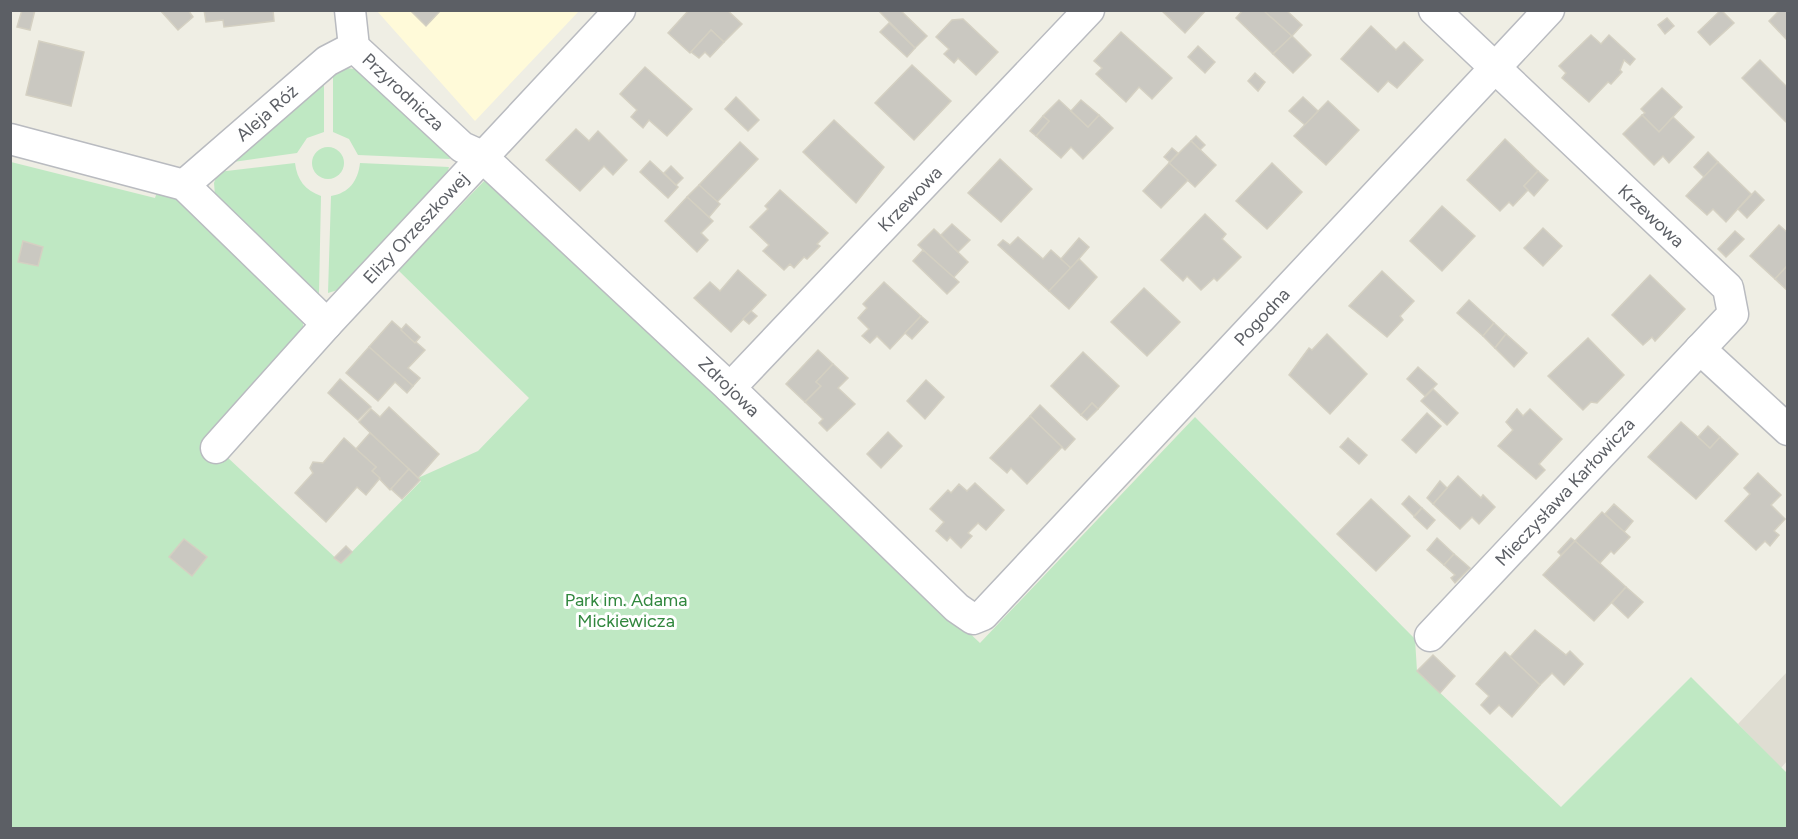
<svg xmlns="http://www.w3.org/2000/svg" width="1798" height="839" viewBox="0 0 1798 839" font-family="Figtree,sans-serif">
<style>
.commercial{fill:#fffad9}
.education{fill:#dfddd2}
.green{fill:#bfe8c3}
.building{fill:#cac8c1;stroke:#d4d0c2;stroke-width:1.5}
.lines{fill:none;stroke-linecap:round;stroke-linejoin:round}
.street-casing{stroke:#b9bbc0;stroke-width:33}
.street{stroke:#fff;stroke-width:30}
.labels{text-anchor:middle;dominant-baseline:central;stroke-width:6;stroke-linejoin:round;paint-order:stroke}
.street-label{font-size:18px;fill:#5c5f65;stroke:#fff}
.park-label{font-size:18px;fill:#31873e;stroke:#fff}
</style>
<rect width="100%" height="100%" fill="#efeee4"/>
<polygon class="commercial" points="377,11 579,11 475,121"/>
<polygon class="education" points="1787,672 1787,761 1781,768 1738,724"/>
<g class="green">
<polygon points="347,68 361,70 449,155 450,159 358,155 349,139 333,132 333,71"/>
<polygon points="324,77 324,132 307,138 297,153 226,163"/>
<circle cx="328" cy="163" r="16"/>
<polygon points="11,162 155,198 158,189 176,196 303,320 303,333 212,443 341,563 421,481 418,478 478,451 529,398 398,270 486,179 491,180 980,643 1195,417 1415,639 1417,671 1561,807 1691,677 1788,774 1787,828 11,828"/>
<path d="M295 163C297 180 305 190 321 196L319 293 312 291 215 196 214 183 218 172Z"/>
<path d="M360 163 449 167 446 178 341 289 328 293 331 196C349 193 358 181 360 163Z"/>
</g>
<g class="building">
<polygon points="22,10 35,10 30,30 17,27"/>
<polygon points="160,10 188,10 193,17 178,30"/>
<polygon points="204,10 273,10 274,21 224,27 223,20 206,22"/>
<polygon points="410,10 441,10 426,26"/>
<polygon points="689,10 727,10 742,24 724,42 711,30 690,53 668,33"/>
<polygon points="878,10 900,10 927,36 915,48"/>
<polygon points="1161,10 1206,10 1185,33"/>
<polygon points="1243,10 1264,10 1292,36 1273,54 1236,18"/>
<polygon points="1286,10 1302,25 1292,36 1264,11"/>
<polygon points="1721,10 1734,23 1710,45 1698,32"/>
<polygon points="1780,10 1788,10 1788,41 1769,21"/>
<polygon points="1667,18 1674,26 1665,34 1658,25"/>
<polygon points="963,19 998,52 976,75 958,58 954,63 944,54 949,49 936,37 952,20"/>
<polygon points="889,23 915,48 907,57 880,32"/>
<polygon points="1371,26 1396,50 1404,42 1423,60 1397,88 1388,81 1378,92 1341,59"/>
<polygon points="711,30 724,42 710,57 705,52 699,58 691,52"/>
<polygon points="1121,32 1172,78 1152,99 1139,87 1126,102 1096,74 1102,68 1094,61"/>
<polygon points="1591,35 1601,44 1609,35 1635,59 1630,65 1624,60 1620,70 1622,72 1611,84 1608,82 1589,102 1562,78 1566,73 1559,66"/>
<polygon points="1292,36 1311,55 1293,73 1273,54"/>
<polygon points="39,41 84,52 71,106 26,95"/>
<polygon points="1198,46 1215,62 1205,73 1188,57"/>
<polygon points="1760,60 1788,88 1788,124 1742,78"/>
<polygon points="912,65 951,101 914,140 875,103"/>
<polygon points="645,67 692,109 667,136 649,120 643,128 631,117 637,110 620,94"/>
<polygon points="1255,73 1265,82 1258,91 1248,81"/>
<polygon points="1662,88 1682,107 1659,132 1642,115 1645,113 1641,109"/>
<polygon points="736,97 759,120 748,131 725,109"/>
<polygon points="1303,97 1318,111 1305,125 1289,111"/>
<polygon points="1059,100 1088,127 1099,115 1113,128 1083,159 1071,147 1061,158 1036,136 1049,121 1043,116"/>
<polygon points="1081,100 1099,115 1088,127 1071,111"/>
<polygon points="1328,101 1359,130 1326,165 1294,136"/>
<polygon points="1642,115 1659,132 1673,117 1694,137 1669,163 1663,156 1654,165 1623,134"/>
<polygon points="1043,116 1049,121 1036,136 1030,131"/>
<polygon points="834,120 884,167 856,203 803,152"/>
<polygon points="576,129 589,141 598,131 627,160 613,175 604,166 580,191 546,160"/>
<polygon points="1196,136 1205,145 1200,150 1191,141"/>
<polygon points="1505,139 1538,171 1524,186 1528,190 1513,206 1509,202 1500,211 1467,180"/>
<polygon points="1191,141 1216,165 1195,187 1169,163"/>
<polygon points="740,142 758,159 717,202 699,185"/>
<polygon points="1172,148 1178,153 1170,162 1164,157"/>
<polygon points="1708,152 1718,162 1704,177 1694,167"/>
<polygon points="1000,159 1032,189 1001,222 968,193"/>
<polygon points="650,161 678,187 668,198 640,172"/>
<polygon points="1718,162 1751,194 1726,222 1713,209 1707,215 1686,196"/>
<polygon points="1169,163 1188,180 1161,208 1143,191"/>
<polygon points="1272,163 1302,192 1267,229 1236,201"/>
<polygon points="671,166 683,178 676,185 664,173"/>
<polygon points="1538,171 1548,180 1534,196 1524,186"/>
<polygon points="699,185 720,204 709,217 687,197"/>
<polygon points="780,190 828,233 817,244 820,246 807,259 804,257 794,268 790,264 784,270 763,251 769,245 750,227 768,209 765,206"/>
<polygon points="1755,191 1764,200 1747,218 1738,209"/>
<polygon points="687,197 713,221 701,233 708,240 697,252 665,221"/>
<polygon points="1442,206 1475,236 1442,271 1410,241"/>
<polygon points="1205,214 1226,234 1222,239 1241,257 1217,281 1214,278 1201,290 1187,276 1183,281 1161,260"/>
<polygon points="952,224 970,240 958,252 941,235"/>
<polygon points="1779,225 1788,233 1788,265 1775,279 1750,256"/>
<polygon points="1543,228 1562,246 1543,266 1524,248"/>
<polygon points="934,229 968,262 953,278 918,245"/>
<polygon points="1735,231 1744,239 1726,257 1718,249"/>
<polygon points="1018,237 1043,259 1051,250 1071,268 1049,291 998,245 1003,240 1010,245"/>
<polygon points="1079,238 1089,247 1071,268 1061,259"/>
<polygon points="23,241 43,247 38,266 18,262"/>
<polygon points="923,250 959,282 947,294 913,261"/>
<polygon points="1079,259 1097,277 1069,309 1049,291"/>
<polygon points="1788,265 1788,291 1775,279"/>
<polygon points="738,270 766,295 731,332 694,298 710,282 720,291"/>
<polygon points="1382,271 1414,301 1400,316 1403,320 1387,337 1349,306"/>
<polygon points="1650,275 1685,309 1655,341 1652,337 1643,345 1612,315"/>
<polygon points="884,282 921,316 890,349 877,336 870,343 862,336 869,329 858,318 867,308 863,304"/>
<polygon points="1144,288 1180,322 1147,356 1111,322"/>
<polygon points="1469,300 1494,323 1483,336 1457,313"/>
<polygon points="751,311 757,316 749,324 743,319"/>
<polygon points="921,316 928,322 912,339 905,333"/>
<polygon points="392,321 425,350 408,368 420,378 413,386 369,347"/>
<polygon points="1494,323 1506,334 1495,348 1483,336"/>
<polygon points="406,324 420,337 415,343 401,330"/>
<polygon points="1327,334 1367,374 1330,414 1289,375 1309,348 1312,350"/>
<polygon points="1506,334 1527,353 1514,367 1495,348"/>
<polygon points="1588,338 1624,375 1597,403 1591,402 1583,410 1548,376"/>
<polygon points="369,347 413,386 407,393 395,382 378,401 346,373"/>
<polygon points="818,350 833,364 816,382 821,386 805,402 786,384"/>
<polygon points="1083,352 1119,386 1098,409 1092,403 1081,415 1051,386"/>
<polygon points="833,364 848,378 838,388 855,404 827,431 819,423 823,419 805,402 821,386 816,382"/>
<polygon points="1418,367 1437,384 1425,396 1407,379"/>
<polygon points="340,379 371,407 358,420 328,393"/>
<polygon points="926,380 944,397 925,419 907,401"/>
<polygon points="1433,389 1458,413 1447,425 1421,401"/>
<polygon points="1092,403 1098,409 1087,420 1081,415"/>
<polygon points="1040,405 1075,439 1065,450 1030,416"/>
<polygon points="389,407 439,454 418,478 359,422 371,409 380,417"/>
<polygon points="1517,409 1523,416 1530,409 1562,439 1539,464 1545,470 1536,479 1498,446 1513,430 1506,422"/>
<polygon points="1427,413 1441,426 1416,453 1402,440"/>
<polygon points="1030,416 1062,447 1027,484 1011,468 1007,473 990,458"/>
<polygon points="1681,422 1710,448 1720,437 1738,454 1696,499 1648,457"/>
<polygon points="1708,426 1720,437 1710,448 1698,437"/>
<polygon points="888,432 902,446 881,468 867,454"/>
<polygon points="370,433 409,469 390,490 372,471 376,467 356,449"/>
<polygon points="344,438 376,467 372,471 380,478 366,495 357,487 326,522 295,493 313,473 310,468 313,462 323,463"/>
<polygon points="1348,438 1367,455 1359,464 1340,447"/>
<polygon points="409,469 420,480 402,499 391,489"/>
<polygon points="1758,473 1781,495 1771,505 1785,519 1774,531 1779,535 1770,546 1765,541 1756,550 1725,521 1750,494 1744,488"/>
<polygon points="1458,476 1481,498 1483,495 1495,507 1479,524 1472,517 1460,529 1433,504"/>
<polygon points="1440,481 1447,488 1433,504 1427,498"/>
<polygon points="975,483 1004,510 986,530 978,523 968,533 972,536 961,548 950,537 947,541 936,531 944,522 930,509 948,490 951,493 959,484 967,491"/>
<polygon points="1409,496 1422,508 1414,516 1402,504"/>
<polygon points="1371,499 1410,536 1376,571 1337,534"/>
<polygon points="1614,504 1633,521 1624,532 1605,514"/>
<polygon points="1422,508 1435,520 1427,529 1414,517"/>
<polygon points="1602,512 1630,537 1614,554 1611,551 1600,563 1575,541"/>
<polygon points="1437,538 1454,554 1444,565 1427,550"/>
<polygon points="1571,538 1575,541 1561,555 1558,552"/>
<polygon points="184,539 207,557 192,576 169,557"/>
<polygon points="1575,541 1626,587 1594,621 1543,575"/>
<polygon points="346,546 352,552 341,563 334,558"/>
<polygon points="1454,554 1470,568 1455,583 1451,578 1455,575 1444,565"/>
<polygon points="1626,587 1643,602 1628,618 1612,603"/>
<polygon points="1535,630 1566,655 1570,651 1583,664 1564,685 1552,673 1540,685 1510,657"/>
<polygon points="1505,652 1540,685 1512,717 1499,705 1490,714 1481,705 1489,696 1476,684"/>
<polygon points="1433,655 1455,676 1440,693 1417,671"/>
</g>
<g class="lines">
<defs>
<g id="street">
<polyline points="350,10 354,47 462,147 482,156 493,167 730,388 957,608 973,619 983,615 1549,10"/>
<polyline points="10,139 184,185 327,324"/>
<polyline points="184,185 327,61 354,47"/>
<polyline points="1700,349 1788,430"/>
<polyline points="730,388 1089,10"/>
<polyline points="216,448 327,324 620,10"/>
<polyline points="1430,636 1733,314 1728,288 1434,10"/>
</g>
</defs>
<use href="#street" class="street-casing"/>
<use href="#street" class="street"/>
</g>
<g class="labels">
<g class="street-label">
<text transform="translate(403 92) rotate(43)">Przyrodnicza</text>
<text transform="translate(267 113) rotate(-41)">Aleja Róż</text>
<text transform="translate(910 199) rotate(-46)">Krzewowa</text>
<text transform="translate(1651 216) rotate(43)">Krzewowa</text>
<text transform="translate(416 228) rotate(-47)">Elizy Orzeszkowej</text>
<text transform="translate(1262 317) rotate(-47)">Pogodna</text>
<text transform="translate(729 387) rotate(44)">Zdrojowa</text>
<text transform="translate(1565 492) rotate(-47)">Mieczysława Karłowicza</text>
</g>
<g class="park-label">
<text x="626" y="600">Park im. Adama<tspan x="626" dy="21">Mickiewicza</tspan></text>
</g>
</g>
<rect width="1798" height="839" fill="none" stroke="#5c5f65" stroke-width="24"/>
</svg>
